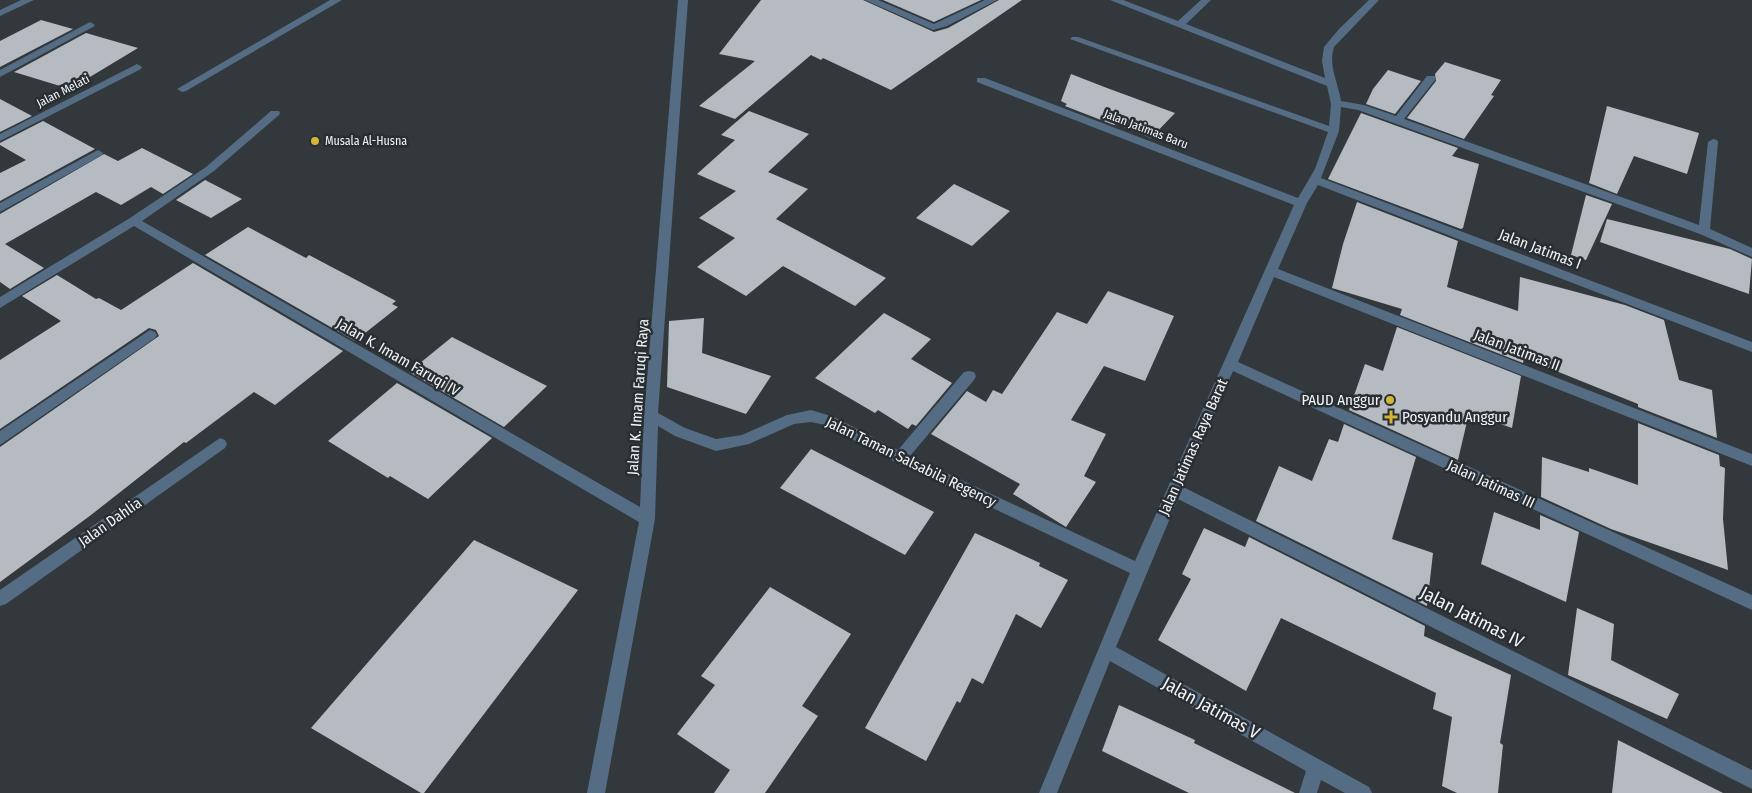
<svg xmlns="http://www.w3.org/2000/svg" width="1752" height="793" viewBox="0 0 1752 793" font-family="'Fira Sans Condensed',sans-serif">
<style>
.building{fill:#b5bbc1}
.lines{fill:none;stroke-linecap:round;stroke-linejoin:round}
.minor{fill:#546d84;fill-rule:evenodd}
.poi-dot{fill:#d2b736;stroke:#292e32;stroke-width:2}
.labels{text-anchor:middle;dominant-baseline:central;stroke-width:5;stroke-linejoin:round;paint-order:stroke}
.far-street-label{font-size:12px;fill:#f2f5f8;stroke:#292e32}
.far-poi-label{font-size:12px;fill:#f2f5f8;stroke:#292e32;text-anchor:start}
.street-label{font-size:15px;fill:#f2f5f8;stroke:#292e32}
.poi-label{font-size:15px;fill:#f2f5f8;stroke:#292e32;text-anchor:end}
.near-street-label{font-size:18px;fill:#f2f5f8;stroke:#292e32}
</style>
<rect width="100%" height="100%" fill="#33383d"/>
<g class="building">
<polygon points="761,0 863,0 934,32 948,28 999,0 1022,0 891,90 823,58 821,60 811,55 735,119 699,106 755,61 719,54"/>
<polygon points="883,0 981,0 934,22"/>
<polygon points="41,20 73,29 0,67 0,41"/>
<polygon points="86,33 138,48 70,89 14,72"/>
<polygon points="1445,62 1501,80 1491,95 1494,96 1464,139 1407,118 1436,81 1435,74"/>
<polygon points="1388,70 1421,81 1395,114 1366,104 1373,89"/>
<polygon points="1071,74 1107,88 1175,113 1151,138 1116,124 1114,125 1065,106 1067,104 1061,101"/>
<polygon points="0,99 32,116 0,132"/>
<polygon points="1607,106 1699,133 1687,174 1634,156 1617,194 1589,183"/>
<polygon points="749,111 809,134 768,172 808,189 776,219 886,278 855,306 783,266 746,296 697,267 735,238 699,218 736,191 697,174 735,140 721,135"/>
<polygon points="1361,113 1458,148 1452,156 1479,164 1463,228 1461,229 1328,179"/>
<polygon points="43,121 95,149 0,201 0,173 26,160 0,145 0,143"/>
<polygon points="142,148 193,174 163,194 151,187 121,205 96,192 5,244 44,268 10,289 0,282 0,214 104,154 118,161"/>
<polygon points="205,180 242,199 211,218 176,200"/>
<polygon points="954,184 1010,211 972,246 916,218"/>
<polygon points="1586,195 1612,204 1586,260 1571,255"/>
<polygon points="1357,202 1458,241 1447,287 1518,311 1520,277 1625,305 1664,320 1679,380 1712,390 1717,438 1638,407 1638,404 1524,358 1523,363 1400,315 1402,309 1332,288 1343,244"/>
<polygon points="1607,219 1730,249 1752,259 1749,294 1600,242"/>
<polygon points="248,227 306,258 309,255 396,301 392,304 398,307 355,341 205,255"/>
<polygon points="193,263 343,351 275,405 254,392 186,443 184,442 91,515 0,582 0,447 159,336 156,330 149,328 0,429 0,360 61,321 22,296 57,275 96,299 99,298 121,310"/>
<polygon points="1108,291 1174,316 1145,381 1104,366 1071,420 1106,434 1084,476 1096,482 1066,527 1013,494 1020,484 931,434 967,391 986,402 993,390 1002,394 1057,312 1087,324"/>
<polygon points="884,313 931,339 911,359 952,383 916,426 912,424 908,429 878,410 875,413 815,378"/>
<polygon points="704,318 702,353 771,376 746,414 667,387 669,321"/>
<polygon points="1397,327 1521,376 1512,428 1469,413 1458,460 1349,410 1365,364 1383,371"/>
<polygon points="452,337 547,386 504,427 409,372"/>
<polygon points="397,383 492,438 428,499 390,476 388,478 328,441"/>
<polygon points="1638,423 1719,455 1720,466 1725,468 1723,519 1728,570 1611,529 1541,497 1542,457 1589,472 1589,468 1638,485"/>
<polygon points="1344,424 1416,457 1392,539 1433,553 1427,606 1256,521 1279,466 1312,481 1329,439 1338,442"/>
<polygon points="811,449 934,512 905,555 780,488"/>
<polygon points="1494,512 1540,530 1540,515 1579,532 1566,602 1481,564"/>
<polygon points="1204,528 1245,547 1249,537 1425,626 1424,636 1511,675 1500,743 1503,745 1498,793 1457,793 1442,786 1452,717 1433,709 1436,693 1281,618 1246,691 1158,640 1191,579 1182,574"/>
<polygon points="975,533 1040,563 1039,566 1068,580 1041,628 1016,614 983,684 972,678 960,703 957,701 926,761 865,728"/>
<polygon points="474,540 578,590 424,793 421,793 311,728"/>
<polygon points="770,587 851,634 802,706 818,716 765,793 714,793 730,770 677,734 715,685 701,676"/>
<polygon points="1577,608 1614,624 1611,660 1679,694 1667,719 1568,675"/>
<polygon points="1119,705 1195,740 1194,743 1295,793 1189,793 1102,751"/>
<polygon points="1618,740 1723,793 1612,793"/>
</g>
<g class="lines">
<g class="minor">
<polygon points="21,0 34,0 0,16 0,10"/>
<polygon points="330,0 342,0 186,91 182,92 177,89"/>
<path d="M678 0H688L658 413 685 428 716 439 742 435 787 415 811 410 834 417 898 450 964 372 969 371 974 372 976 376 974 380 910 456 1135 561 1294 205 977 82V78H985L1298 198 1315 169 1328 132 1070 39 1072 37H1078L1329 126 1331 104 1327 86 1110 0H1123L1178 21 1201 0H1211L1186 24 1325 78 1322 61 1324 47 1339 29 1369 0H1379L1334 47C1328 66 1338 82 1341 101L1364 105 1396 116 1427 76H1435V80L1404 119 1699 225 1708 142 1713 139 1717 140 1718 142 1710 229 1752 248V257L1700 234 1358 110 1341 107 1339 131 1321 178 1752 342V352L1318 185 1307 203 1278 269 1752 454V466L1274 277 1238 362 1752 595V610L1233 371 1183 487 1752 770V789L1178 499 1116 647 1369 787 1372 793H1345L1321 780 1317 793H1299L1306 771 1110 661 1057 793H1039L1130 573 895 462 825 425 811 422 794 424 749 444 716 451 675 436 658 426 655 519 605 793H587L639 522 134 226 0 308V297L130 218 206 167 271 111H279L280 113 279 115 214 171 142 221 640 507 644 416Z"/>
<polygon points="865,0 878,0 934,24 985,0 997,0 947,26 933,30"/>
<polygon points="90,22 95,25 93,27 0,77 0,70"/>
<polygon points="137,64 142,67 141,69 0,141 0,134"/>
<polygon points="98,150 103,153 102,155 0,212 0,203"/>
<polygon points="150,330 155,332 157,335 155,338 0,445 0,431"/>
<polygon points="220,438 225,440 227,444 225,448 6,604 0,606 0,590"/>
</g>
</g>
<g class="poi-dot">
<circle cx="315" cy="141" r="5"/>
<circle cx="1390" cy="400" r="5"/>
<path d="M1388.5 409.5h5v5h5v5h-5v5h-5v-5h-5v-5h5z"/>
</g>
<g class="labels">
<g class="far-street-label">
<text transform="translate(63 91) rotate(-27)">Jalan Melati</text>
<text transform="translate(1146 129) rotate(21)">Jalan Jatimas Baru</text>
</g>
<g class="far-poi-label">
<text x="325" y="141">Musala Al-Husna</text>
</g>
<g class="street-label">
<text transform="translate(1540 249) rotate(21)">Jalan Jatimas I</text>
<text transform="translate(1517 350) rotate(21)">Jalan Jatimas II</text>
<text transform="translate(398 357) rotate(30)">Jalan K. Imam Faruqi IV</text>
<text transform="translate(638 397) rotate(-86)">Jalan K. Imam Faruqi Raya</text>
<text transform="translate(1193 447) rotate(-66)">Jalan Jatimas Raya Barat</text>
<text transform="translate(911 462) rotate(26)">Jalan Taman Salsabila Regency</text>
<text transform="translate(1491 484) rotate(25)">Jalan Jatimas III</text>
<text transform="translate(110 522) rotate(-35)">Jalan Dahlia</text>
</g>
<g class="poi-label">
<text x="1380" y="400">PAUD Anggur</text>
<text x="1402" y="417" text-anchor="start">Posyandu Anggur</text>
</g>
<g class="near-street-label">
<text transform="translate(1472 617) rotate(27)">Jalan Jatimas IV</text>
<text transform="translate(1211 708) rotate(29)">Jalan Jatimas V</text>
</g>
</g>
</svg>
